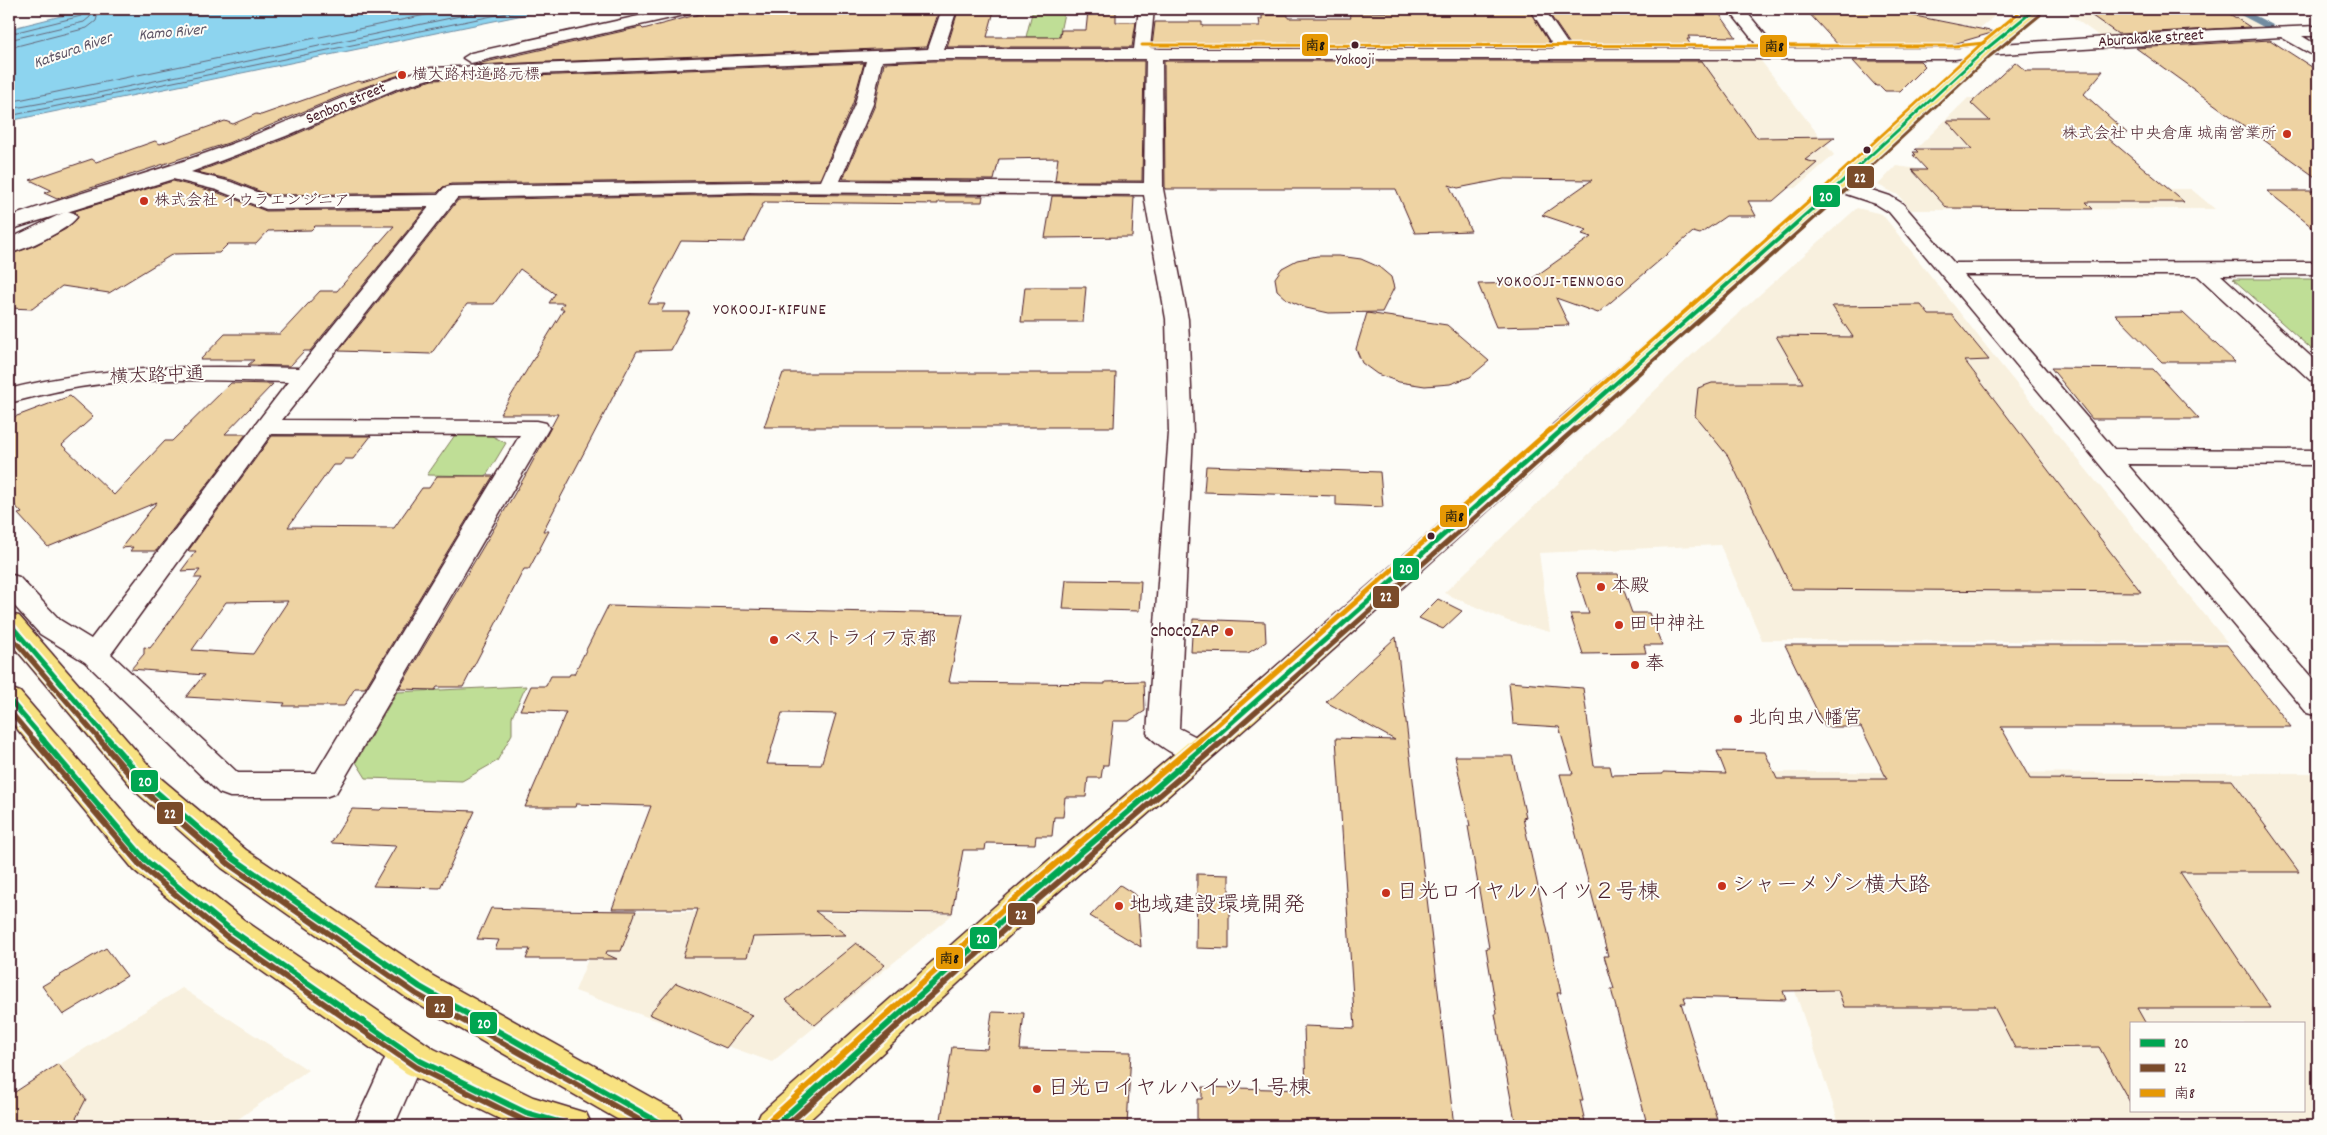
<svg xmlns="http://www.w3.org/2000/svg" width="2327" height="1135" viewBox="0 0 2327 1135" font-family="Dekko,'Klee One',sans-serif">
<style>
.built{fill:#f8f0de;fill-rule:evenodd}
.green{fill:#bfde96;stroke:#847e60}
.water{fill:#8dd4ef;stroke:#728ca1}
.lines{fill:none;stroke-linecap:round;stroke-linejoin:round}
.shore{stroke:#656779;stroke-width:1}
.stream{stroke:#728ca1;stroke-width:6}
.building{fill:#eed3a3;stroke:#4a1f2b;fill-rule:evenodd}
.minor-casing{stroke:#4a1f2b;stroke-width:3}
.major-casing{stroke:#4a1f2b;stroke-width:3}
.minor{fill:#fdfcf7;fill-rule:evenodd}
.major{fill:#f8e281;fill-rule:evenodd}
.bus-1-far3-casing{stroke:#fdfcf7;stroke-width:5.5}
.bus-1-far2-casing{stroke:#fdfcf7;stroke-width:7}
.bus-1-far1-casing{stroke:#fdfcf7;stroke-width:9}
.bus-1-casing{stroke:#fdfcf7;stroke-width:10}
.bus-2-far3-casing{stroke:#fdfcf7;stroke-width:5.5}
.bus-2-far2-casing{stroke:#fdfcf7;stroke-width:7}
.bus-2-far1-casing{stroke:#fdfcf7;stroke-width:9}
.bus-2-casing{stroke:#fdfcf7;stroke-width:10}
.bus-3-far3-casing{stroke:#fdfcf7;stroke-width:5.5}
.bus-3-far2-casing{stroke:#fdfcf7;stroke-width:7}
.bus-3-far1-casing{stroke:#fdfcf7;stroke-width:9}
.bus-3-casing{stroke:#fdfcf7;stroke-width:10}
.bus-1-far3{stroke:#00a651;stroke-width:3}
.bus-1-far2{stroke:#00a651;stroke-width:4}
.bus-1-far1{stroke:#00a651;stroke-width:5}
.bus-1{stroke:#00a651;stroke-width:6}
.bus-2-far3{stroke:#7a4b2a;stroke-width:3}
.bus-2-far2{stroke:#7a4b2a;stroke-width:4}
.bus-2-far1{stroke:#7a4b2a;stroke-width:5}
.bus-2{stroke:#7a4b2a;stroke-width:6}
.bus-3-far3{stroke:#e69804;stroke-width:3}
.bus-3-far2{stroke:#e69804;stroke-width:4}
.bus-3-far1{stroke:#e69804;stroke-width:5}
.bus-3{stroke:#e69804;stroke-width:6}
.bus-dot{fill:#4a1f2b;stroke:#fdfcf7;stroke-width:2}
.poi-dot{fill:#c8321e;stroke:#fdfcf7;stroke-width:2}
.labels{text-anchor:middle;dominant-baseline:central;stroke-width:4;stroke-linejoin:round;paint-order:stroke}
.far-bus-label{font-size:15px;fill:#4a1f2b;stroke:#fdfcf7}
.far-water-label{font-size:16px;font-style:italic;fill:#5e5566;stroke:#fdfcf7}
.far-street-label{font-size:16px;fill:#4a1f2b;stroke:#fdfcf7}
.far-poi-label{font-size:16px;fill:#4a1f2b;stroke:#fdfcf7;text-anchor:start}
.far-neighbourhood-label{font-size:16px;letter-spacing:1px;fill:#4a1f2b;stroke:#fdfcf7}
.street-label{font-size:19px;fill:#4a1f2b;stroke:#fdfcf7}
.poi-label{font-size:19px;fill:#4a1f2b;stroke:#fdfcf7;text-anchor:start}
.near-poi-label{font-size:22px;fill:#4a1f2b;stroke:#fdfcf7;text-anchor:start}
.line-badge{stroke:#fdfcf7;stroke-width:2}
.badge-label{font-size:14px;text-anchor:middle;font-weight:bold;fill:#fff}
.pale-badge-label{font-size:14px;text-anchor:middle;font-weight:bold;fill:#111}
</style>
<rect width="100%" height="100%" fill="#fdfcf7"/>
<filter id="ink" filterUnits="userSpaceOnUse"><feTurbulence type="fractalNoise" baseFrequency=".02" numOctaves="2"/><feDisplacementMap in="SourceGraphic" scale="10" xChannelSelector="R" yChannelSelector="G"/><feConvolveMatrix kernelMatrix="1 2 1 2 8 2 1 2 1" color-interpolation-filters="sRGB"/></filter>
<g filter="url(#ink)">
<g class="built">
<polygon points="1882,9 2003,9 1980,28"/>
<polygon points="2066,9 2232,9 2267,29 2211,30 2102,38 2064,11"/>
<polygon points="1613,57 1758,57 1834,155 1796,188 1693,187"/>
<polygon points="1968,98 2053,98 2001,148 1917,148"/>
<polygon points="1896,166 1919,169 1993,169 2012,189 2191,189 2215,209 1911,210 1898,195 1878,185"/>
<polygon points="1857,208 1882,214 2001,365 2227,642 1762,640 1720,545 1539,553 1550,632 1508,621 1444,593 1694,353"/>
<path d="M1722 772 2318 773V1126H1840ZM2131 1024H2303V1111H2131Z"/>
<polygon points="608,911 953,914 772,1062 575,991"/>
<polygon points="182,988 308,1070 228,1126 9,1126 9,1096"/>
</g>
<g class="green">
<polygon points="1032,13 1064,13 1059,37 1026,37"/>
<polygon points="2233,279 2318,279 2318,355"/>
<polygon points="455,435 492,436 506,443 486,476 427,475"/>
<polygon points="526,686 512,717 512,734 497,761 462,781 366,778 356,762 397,692"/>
</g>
<polygon class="water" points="89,9 552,9 9,121 9,29"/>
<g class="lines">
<g class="shore">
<polyline points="9,34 81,16 86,9"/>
<polyline points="9,40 84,22 90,17 92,9"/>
<polyline points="9,48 87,28 96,21 99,9"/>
<polyline points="9,102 454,9"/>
<polyline points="9,109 93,94 493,9"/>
<polyline points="9,116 526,9"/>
</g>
<polyline class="stream" points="2236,9 2272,28"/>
</g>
<g class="building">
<polygon points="719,9 928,9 927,11 939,11 927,47 473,65 641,27 643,29"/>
<polygon points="1421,9 1528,9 1552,47 1152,46 1155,22 1202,22 1202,26 1260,26 1259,19 1262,19 1262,15 1288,15 1288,18 1351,18 1349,13 1423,12"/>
<polygon points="1546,9 1716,9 1736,37 1688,36 1690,39 1687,39 1692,47 1572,47"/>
<polygon points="1805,9 1880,9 1995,32 1943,47 1840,47"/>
<polygon points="2086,9 2222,9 2250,27 2118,34 2085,11 2089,11"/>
<polygon points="958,11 994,11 987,37 1060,37 1061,30 1086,30 1088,11 1116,11 1116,22 1136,22 1132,47 947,47"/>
<polygon points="2270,40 2318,71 2318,179 2136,48"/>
<polygon points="934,61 1144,61 1142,181 1055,181 1058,158 999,159 994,180 843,179 875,105 884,63"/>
<polygon points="1164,61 1702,61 1757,138 1835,137 1805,160 1817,163 1773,201 1748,201 1756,216 1726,216 1700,234 1693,232 1598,313 1556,298 1569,325 1496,327 1478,284 1526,283 1591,237 1582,234 1587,230 1542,215 1592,180 1504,179 1458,188 1449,185 1471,231 1415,233 1396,189 1165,189"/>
<polygon points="1853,61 1920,61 1925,66 1900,91 1885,91 1880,86 1876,86"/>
<polygon points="2015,62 2026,71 2103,71 2084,94 2127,133 2102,133 2184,202 2086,202 2093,209 1947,208 1912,170 1927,170 1913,155 1916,155 1913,152 1918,152 1915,149 1972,149 1947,121 1990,121 1971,103"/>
<polygon points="864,63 853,103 820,179 451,184 443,187 437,193 269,195 232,180 197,172 287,138 399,90 432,80"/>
<polygon points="401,70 408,72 353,91 228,143 57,199 44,193 51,190 30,180 92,159 96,162 155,141 160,144 225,121 233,124 256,114 261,115 358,81 362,82"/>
<polygon points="173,181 216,192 266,211 425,209 310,351 304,351 290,366 248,365 254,360 200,360 225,334 280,334 320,291 337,291 394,226 315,226 311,230 268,231 256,244 228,244 219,253 173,254 109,293 62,286 32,309 9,308 9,255 36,245 66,229 78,218 75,211"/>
<polygon points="2267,191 2318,191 2318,232 2296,214"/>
<polygon points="749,194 983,196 982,202 938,202 938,204 764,202 744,242 681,241 648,304 665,304 661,312 690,312 671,350 637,351 543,531 549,531 529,569 524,569 463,687 437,687 435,690 399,689 525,476 558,414 500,414 564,309 560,309 564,303 549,303 555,294 520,269 494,304 467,304 431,354 339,351 458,200"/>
<polygon points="1052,196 1134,197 1132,237 1045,238"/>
<polygon points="1317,256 1339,256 1361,259 1379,267 1391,277 1394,288 1382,312 1329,313 1306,308 1288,300 1277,290 1275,278 1282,268 1297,260"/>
<polygon points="1025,287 1086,287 1083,322 1021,322"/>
<polygon points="1921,305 1929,315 1952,315 1989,360 1965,361 2141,592 1792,589 1728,456 1695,416 1698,388 1712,383 1803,383 1776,336 1853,337 1832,306"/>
<polygon points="1367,313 1447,325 1489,361 1470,377 1450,384 1425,386 1399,382 1377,374 1362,363 1356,349"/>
<polygon points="2183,313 2235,362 2162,362 2115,314"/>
<polygon points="2051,368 2153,369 2199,419 2092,419"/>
<polygon points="783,373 1116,373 1114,427 764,427"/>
<polygon points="231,383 273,384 225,434 246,434 156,551 130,551 133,547 121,548 157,502 48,547 18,514 22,513 9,499 9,419 70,396 93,417 62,445 114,495 165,441 172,441"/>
<path d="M272 436H371L353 459H345L340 465H333L288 527 394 528 422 488H429L437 476H493L365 688H355L344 706H283L285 703 186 697 204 675 131 669 144 654V647L150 648 154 643 202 578H194L200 570 181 571 196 551H188ZM288 601 253 654 192 650 226 602Z"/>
<polygon points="1206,466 1380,472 1383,507 1336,505 1336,496 1204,492"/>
<polygon points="1576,574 1618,574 1632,613 1649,613 1662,645 1644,645 1646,653 1583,654 1570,614 1589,614"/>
<polygon points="1066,580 1141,581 1139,611 1063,609"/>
<polygon points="1438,599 1462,611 1443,629 1419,618"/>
<path d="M608 606 963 614 949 682 1105 684V682L1144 681 1145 711 1129 721H1113L1108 765H1103L1101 778H1088L1086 797H1065L1063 817H1054L1052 836H1036L1035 844 986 843 985 850H963L952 913 815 911 846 935 753 937 747 957H683L698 909H612L651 806 576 804 575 807H525L566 712 520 710 531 686H546L551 676H569L570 674H574ZM782 713 836 714 821 765 767 764Z"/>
<polygon points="1193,619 1265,622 1266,642 1248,653 1191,652"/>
<polygon points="1396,637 1454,1126 1197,1126 1197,1099 1202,1099 1202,1087 1306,1090 1304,1026 1355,1028 1336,738 1395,740 1326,702"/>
<polygon points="1785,645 2227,645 2291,727 2001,727 2030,779 2232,780 2299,872 2180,872 2271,1008 2137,1008 2146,1024 2131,1024 2131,1104 2099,1047 2015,1048 1994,1007 1844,1007 1838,990 1783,991 1786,1000 1684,997 1686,1003 1681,1003 1717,1119 1709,1119 1711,1126 1654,1126 1652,1120 1646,1120 1611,989 1614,989 1604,956 1608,956 1560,774 1573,774 1559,727 1513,724 1509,682 1583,688 1594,766 1610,766 1612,775 1663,774 1663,772 1726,774 1717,751 1765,752 1777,779 1887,779 1861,727 1825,727"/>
<polygon points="1455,756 1512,756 1526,817 1523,818 1561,993 1557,993 1583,1100 1580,1100 1586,1126 1516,1126 1495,1014 1497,1014 1486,948 1489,948 1468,826 1470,826"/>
<polygon points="382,808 475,811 440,888 373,886 396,846 331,843 352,809 380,810"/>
<polygon points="1197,874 1229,875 1229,949 1196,948"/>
<polygon points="1120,885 1137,896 1141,947 1090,916"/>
<polygon points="491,908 544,910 636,911 621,951 607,951 606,954 617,959 526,959 530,949 495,949 499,940 477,939"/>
<polygon points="856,943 885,965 815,1025 786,1000"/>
<polygon points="106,948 127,976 63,1015 42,986"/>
<polygon points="676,983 752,1015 726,1048 649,1014"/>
<polygon points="992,1012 1024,1013 1020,1050 1131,1052 1127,1126 940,1126 952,1047 987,1049"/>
<polygon points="58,1064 86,1099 72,1126 9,1126 9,1096"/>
</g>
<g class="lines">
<defs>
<g id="minor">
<polygon points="670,9 697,9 689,14 471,63 463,58 471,53"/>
<path d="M942 9H957L944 49H1134L1139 9H1154L1150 48 1160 49H1555L1530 9H1544L1571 49H1760L1728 9H1744L1777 49H1955L1985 45 2215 30 2318 26V36H2302L2318 46V58L2281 37 1985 55 1955 59H1162L1163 189 1188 319 1193 433 1179 728 1208 743 1213 751 1208 759C1205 760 1200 762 1196 762 1183 761 1153 743 1147 733L1169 433 1166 319 1144 195 749 192 457 198 282 420 537 421 546 423 549 428 336 793 325 797H230L219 793 85 662 40 634 9 600V574L19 577 60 620 91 639 288 382C219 381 149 376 80 387 56 391 33 397 9 403V389C105 364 201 366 299 368L429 207 266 209 217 190 173 179 9 230V217C82 192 156 172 229 145 296 120 361 85 431 68L928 49ZM934 59H1146L1144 183 840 181 873 104 882 61ZM866 61 855 104 821 181 451 186 444 188 438 195 269 197 231 182 191 172 286 136 398 88 432 78ZM271 434 520 435 316 773H238L111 654Z"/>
<polygon points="1838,179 1890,196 1903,204 1954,263 2318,262 2318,274 2221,275 2318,363 2318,382 2310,380 2197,275 1964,275 2114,449 2318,450 2318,465 2127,464 2318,685 2318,716 2307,713 1889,212 1876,204 1831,189 1828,185 1831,181"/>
<path d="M67 211 74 213 77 217C68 230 25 250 9 253V239Z"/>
<polygon points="407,1036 421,1041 426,1053 394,1126 354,1126 393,1041"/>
</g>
<g id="major">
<polygon points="2026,9 2043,9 1991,53 1878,160 1254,721 1034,913 803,1126 755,1126 761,1113 1010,893 1232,705 1866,152 1979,47"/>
<polygon points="9,614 19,616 158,776 246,850 433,976 679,1113 685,1126 629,1126 407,998 222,868 136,792 9,641"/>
<polygon points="9,688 20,692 158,852 244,920 434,1049 533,1097 586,1113 592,1126 514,1126 406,1073 218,940 134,870 9,719"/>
</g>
</defs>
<use href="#minor" class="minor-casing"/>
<use href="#major" class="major-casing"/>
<use href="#minor" class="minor"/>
<use href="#major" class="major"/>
<defs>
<polyline id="bus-1-far3" points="1834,189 1985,50 2035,9"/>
<polyline id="bus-1-far2" points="1562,431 1836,188"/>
<g id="bus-1-far1">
<polyline points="9,623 109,740"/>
<polyline points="9,699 44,740"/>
<polyline points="1212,740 1563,429"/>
</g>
<g id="bus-1">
<polyline points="42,739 146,861 231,930 420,1061 526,1113 572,1126"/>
<polyline points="108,739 147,784 234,859 420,987 665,1126"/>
<polyline points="775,1126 1022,903 1213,739"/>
</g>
<polyline id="bus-2-far3" points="1846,189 1990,56 2040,15"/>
<polyline id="bus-2-far2" points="1574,431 1848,188"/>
<g id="bus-2-far1">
<polyline points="9,634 100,740"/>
<polyline points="9,710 34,740"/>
<polyline points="1224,740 1575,429"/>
</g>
<g id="bus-2">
<polyline points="33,739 141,866 226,936 416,1067 523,1120 545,1126"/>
<polyline points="99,739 142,789 230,865 416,994 650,1126"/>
<polyline points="786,1126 1027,909 1225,739"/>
</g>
<g id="bus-3-far3">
<polyline points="1142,45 1955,46 1984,43"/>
<polyline points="1823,189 1980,45 2023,9"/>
</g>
<polyline id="bus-3-far2" points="1550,431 1824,188"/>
<polyline id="bus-3-far1" points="1200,740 1551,429"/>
<polyline id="bus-3" points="770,1120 1017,897 1201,739"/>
</defs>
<use href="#bus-1-far3" class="bus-1-far3-casing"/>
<use href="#bus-1-far2" class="bus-1-far2-casing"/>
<use href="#bus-1-far1" class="bus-1-far1-casing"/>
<use href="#bus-1" class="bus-1-casing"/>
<use href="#bus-2-far3" class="bus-2-far3-casing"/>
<use href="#bus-2-far2" class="bus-2-far2-casing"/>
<use href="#bus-2-far1" class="bus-2-far1-casing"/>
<use href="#bus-2" class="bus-2-casing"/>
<use href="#bus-3-far3" class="bus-3-far3-casing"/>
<use href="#bus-3-far2" class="bus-3-far2-casing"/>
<use href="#bus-3-far1" class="bus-3-far1-casing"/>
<use href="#bus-3" class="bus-3-casing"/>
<use href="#bus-1-far3" class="bus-1-far3"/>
<use href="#bus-1-far2" class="bus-1-far2"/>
<use href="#bus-1-far1" class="bus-1-far1"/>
<use href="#bus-1" class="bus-1"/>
<use href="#bus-2-far3" class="bus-2-far3"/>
<use href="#bus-2-far2" class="bus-2-far2"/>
<use href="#bus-2-far1" class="bus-2-far1"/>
<use href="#bus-2" class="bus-2"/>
<use href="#bus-3-far3" class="bus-3-far3"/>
<use href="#bus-3-far2" class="bus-3-far2"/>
<use href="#bus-3-far1" class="bus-3-far1"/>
<use href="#bus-3" class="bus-3"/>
</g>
</g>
<g class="bus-dot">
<circle cx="1355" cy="45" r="4.5"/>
<circle cx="1867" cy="150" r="4.5"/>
<circle cx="1431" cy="536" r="4.5"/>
</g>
<g class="poi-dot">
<circle cx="402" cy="75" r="5"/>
<circle cx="2287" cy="134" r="5"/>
<circle cx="144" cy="201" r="5"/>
<circle cx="1601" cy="587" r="5"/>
<circle cx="1619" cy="625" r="5"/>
<circle cx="1229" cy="632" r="5"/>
<circle cx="774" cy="640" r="5"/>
<circle cx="1635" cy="665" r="5"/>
<circle cx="1738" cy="719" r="5"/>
<circle cx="1722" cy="886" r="5"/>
<circle cx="1386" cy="893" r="5"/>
<circle cx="1119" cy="906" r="5"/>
<circle cx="1037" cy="1089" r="5"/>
</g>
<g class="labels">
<g class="far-bus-label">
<text x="1355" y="61">Yokooji</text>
</g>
<g class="far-water-label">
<text transform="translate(172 33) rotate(-5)">Kamo River</text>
<text transform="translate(73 51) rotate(-19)">Katsura River</text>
</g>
<g class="far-street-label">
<text transform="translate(2151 39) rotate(-4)">Aburakake street</text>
<text transform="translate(346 104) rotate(-23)">Senbon street</text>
</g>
<g class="far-poi-label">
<text x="412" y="75">横大路村道路元標</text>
<text x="2277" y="134" text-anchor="end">株式会社 中央倉庫 城南営業所</text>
<text x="154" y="201">株式会社 イウラエンジニア</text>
</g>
<g class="far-neighbourhood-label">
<text x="1561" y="282">YOKOOJI-TENNOGO</text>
<text x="770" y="310">YOKOOJI-KIFUNE</text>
</g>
<g class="street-label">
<text transform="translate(157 377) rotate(-2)">横大路中通</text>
</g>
<g class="poi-label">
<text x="1611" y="587">本殿</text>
<text x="1629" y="625">田中神社</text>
<text x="1219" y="632" text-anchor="end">chocoZAP</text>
<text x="784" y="640">ベストライフ京都</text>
<text x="1645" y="665">奉</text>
<text x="1748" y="719">北向虫八幡宮</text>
</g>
<g class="near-poi-label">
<text x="1732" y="886">シャーメゾン横大路</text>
<text x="1396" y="893">日光ロイヤルハイツ２号棟</text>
<text x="1129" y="906">地域建設環境開発</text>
<text x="1047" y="1089">日光ロイヤルハイツ１号棟</text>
</g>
</g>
<g class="line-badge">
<rect x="1301" y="33" width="28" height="24" rx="5" fill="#e69804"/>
<rect x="1759" y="34" width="29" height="24" rx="5" fill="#e69804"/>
<rect x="1846" y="165" width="29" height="24" rx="5" fill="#7a4b2a"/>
<rect x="1812" y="184" width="29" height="24" rx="5" fill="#00a651"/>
<rect x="1439" y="504" width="29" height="24" rx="5" fill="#e69804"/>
<rect x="1392" y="557" width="28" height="24" rx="5" fill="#00a651"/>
<rect x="1372" y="585" width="28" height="24" rx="5" fill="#7a4b2a"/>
<rect x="130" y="769" width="29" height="24" rx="5" fill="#00a651"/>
<rect x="156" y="801" width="28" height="24" rx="5" fill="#7a4b2a"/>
<rect x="1007" y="902" width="29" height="24" rx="5" fill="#7a4b2a"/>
<rect x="969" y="926" width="29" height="24" rx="5" fill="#00a651"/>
<rect x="935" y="946" width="29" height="24" rx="5" fill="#e69804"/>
<rect x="425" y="995" width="29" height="24" rx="5" fill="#7a4b2a"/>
<rect x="469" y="1011" width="29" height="24" rx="5" fill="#00a651"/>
</g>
<g class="badge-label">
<text x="1860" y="182">22</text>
<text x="1826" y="201">20</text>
<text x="1406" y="573">20</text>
<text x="1386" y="601">22</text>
<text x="145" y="786">20</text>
<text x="170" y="818">22</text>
<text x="1021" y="919">22</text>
<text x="983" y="943">20</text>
<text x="440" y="1012">22</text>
<text x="484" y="1028">20</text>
</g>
<g class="pale-badge-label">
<text x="1315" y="50">南8</text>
<text x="1774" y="51">南8</text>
<text x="1454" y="521">南8</text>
<text x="949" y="963">南8</text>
</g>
<rect width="2327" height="1135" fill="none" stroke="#fdfcf7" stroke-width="30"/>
<rect x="15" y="15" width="2297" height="1105" fill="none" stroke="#4a1f2b" stroke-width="2" filter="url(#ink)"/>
<rect x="2130" y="1022" width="175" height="90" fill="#fdfcf7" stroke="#b5a4a5"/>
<rect x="2140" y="1039" width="25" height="8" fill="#00a651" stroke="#b5a4a5"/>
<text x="2174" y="1048" font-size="15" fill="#4a1f2b">20</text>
<rect x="2140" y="1064" width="25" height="8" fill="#7a4b2a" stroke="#b5a4a5"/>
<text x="2174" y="1072" font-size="15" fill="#4a1f2b">22</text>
<rect x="2140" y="1089" width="25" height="8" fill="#e69804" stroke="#b5a4a5"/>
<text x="2174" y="1098" font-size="15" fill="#4a1f2b">南8</text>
</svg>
